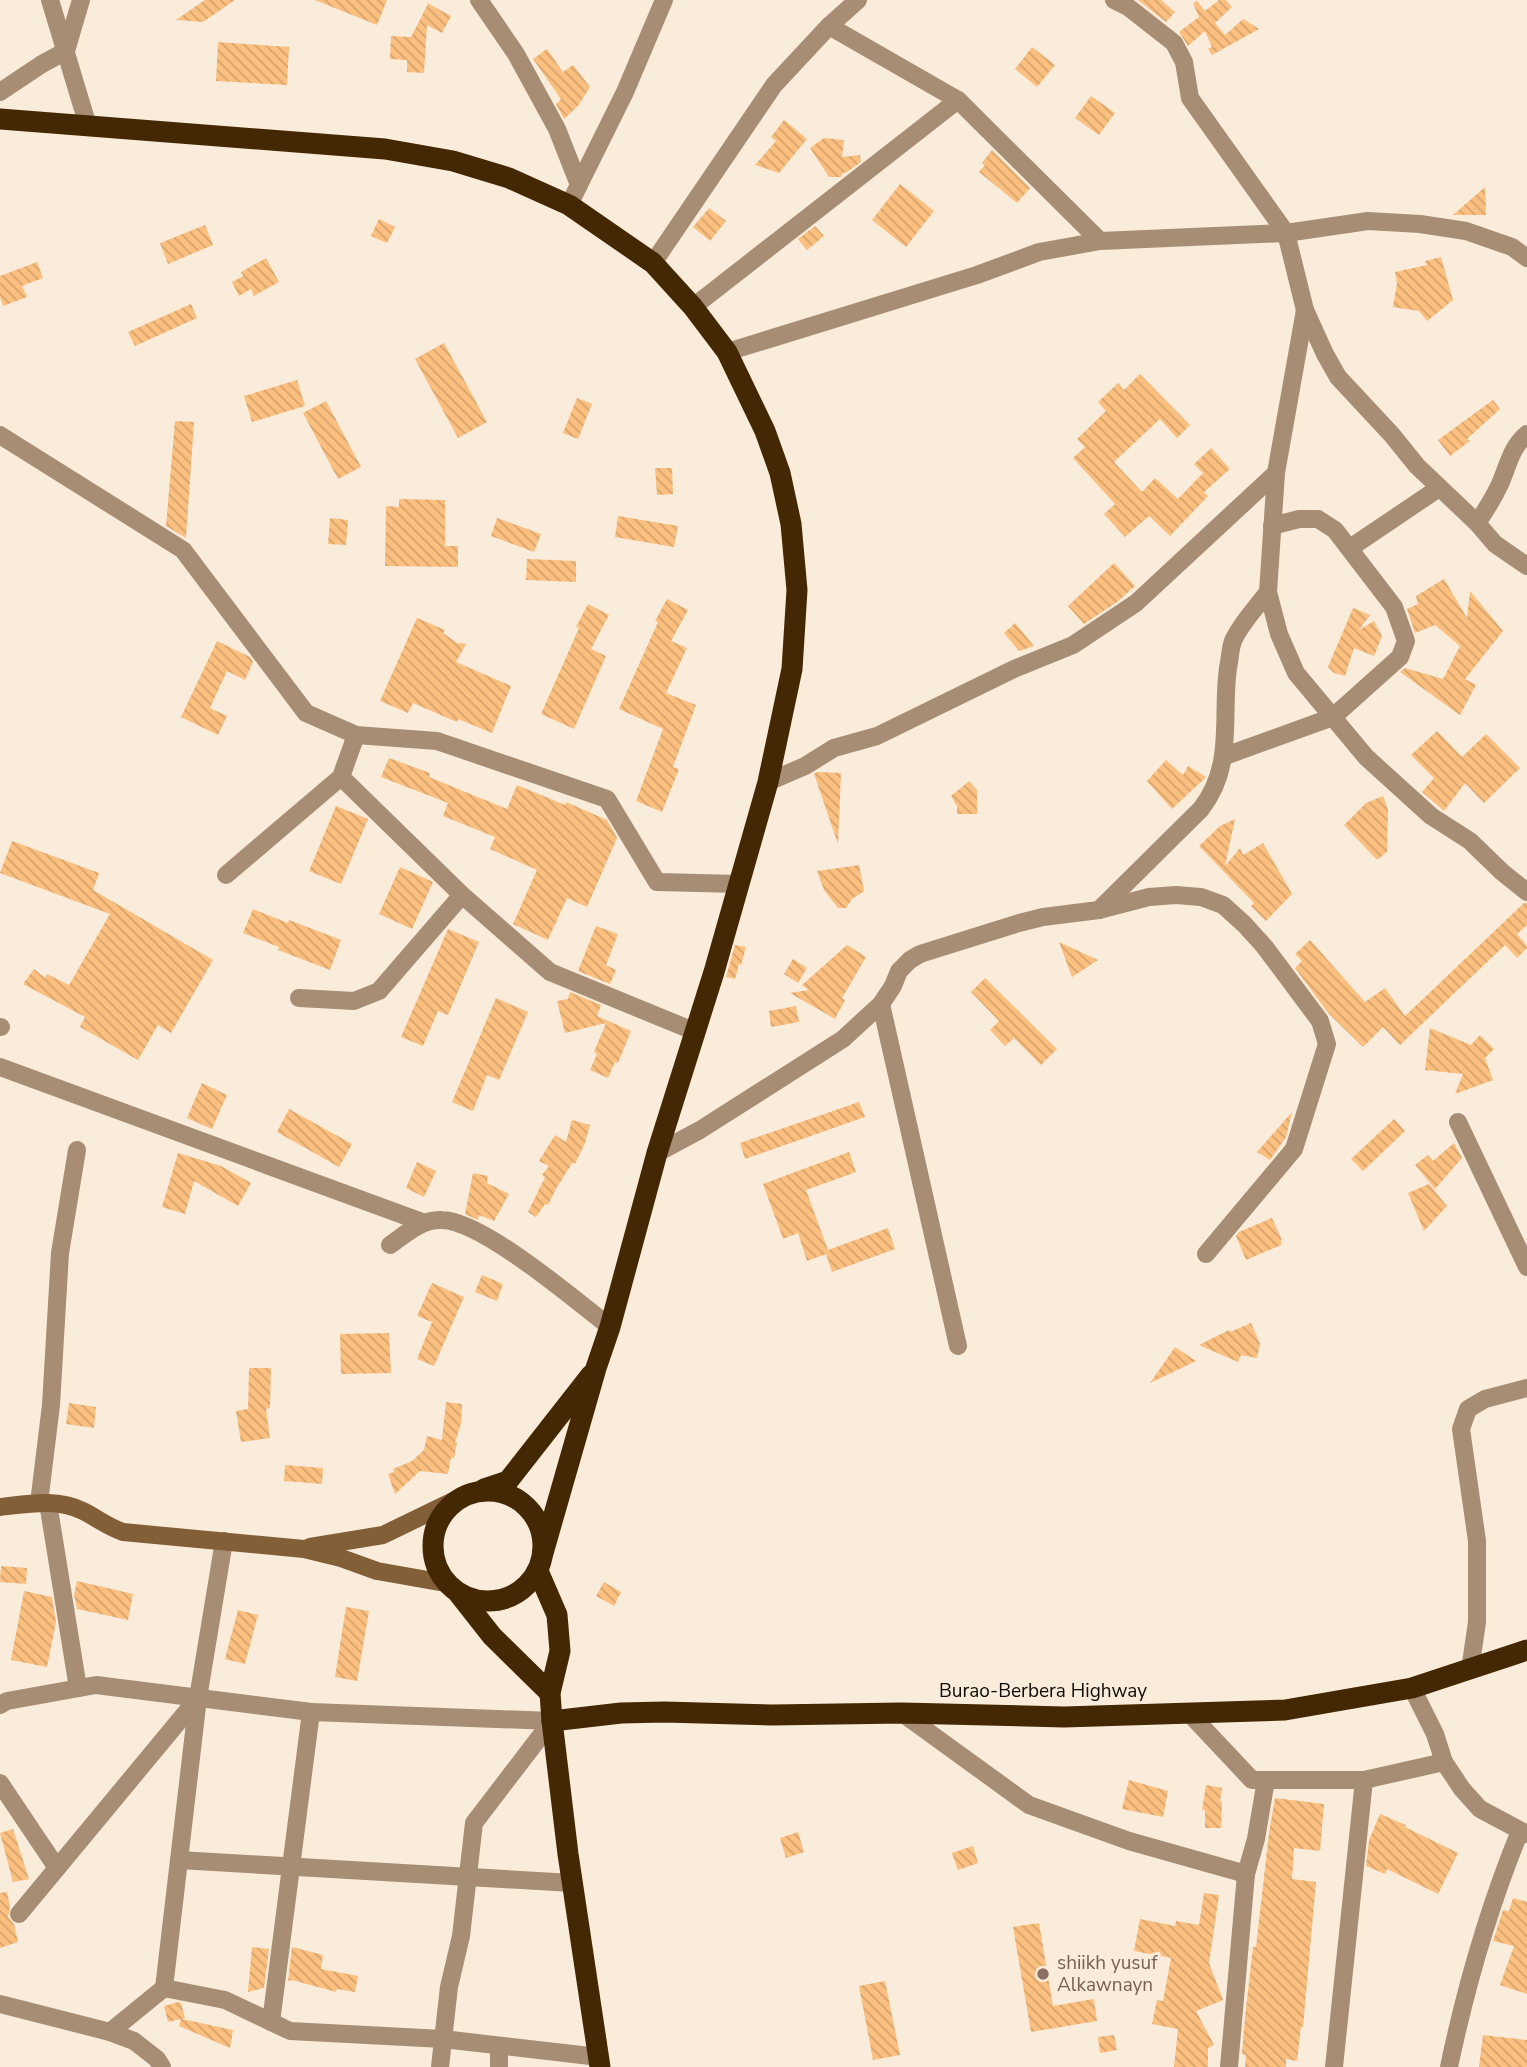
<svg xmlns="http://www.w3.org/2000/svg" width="1527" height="2067" viewBox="0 0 1527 2067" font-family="'Nunito Sans',sans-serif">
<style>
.building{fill:url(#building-back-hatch)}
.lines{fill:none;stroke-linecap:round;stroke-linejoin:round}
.street{stroke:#a68d73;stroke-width:18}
.secondary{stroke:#825f37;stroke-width:18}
.highway{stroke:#432803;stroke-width:21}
.education-dot{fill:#8d6e63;stroke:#faecdb;stroke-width:2.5}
.labels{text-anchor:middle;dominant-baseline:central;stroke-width:6;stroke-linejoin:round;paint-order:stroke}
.street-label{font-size:19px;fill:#0f0b06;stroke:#faecdb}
.education-label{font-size:19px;fill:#785e54;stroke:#faecdb;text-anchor:start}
</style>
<defs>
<pattern id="building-back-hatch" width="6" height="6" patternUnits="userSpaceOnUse" patternTransform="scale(1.75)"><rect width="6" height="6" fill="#fbbf7f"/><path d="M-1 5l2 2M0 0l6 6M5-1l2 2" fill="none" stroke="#d6a36c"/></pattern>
</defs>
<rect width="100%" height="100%" fill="#faecdb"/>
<g class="building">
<polygon points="205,0 235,0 203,22 176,20"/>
<polygon points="315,0 387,0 377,25"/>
<polygon points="1138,0 1161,0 1175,12 1166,22"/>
<polygon points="1219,0 1226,0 1232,7 1215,23 1225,35 1243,19 1259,29 1212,55 1208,49 1212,47 1205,31 1188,46 1179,32 1199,17 1193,3 1197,1 1205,11"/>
<polygon points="429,2 429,4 451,16 442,33 427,25 424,73 407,72 407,60 390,59 391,36 411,37"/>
<polygon points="218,42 289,47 287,85 216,81"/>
<polygon points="1032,47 1055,65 1037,87 1015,69"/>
<polygon points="547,49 563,72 573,65 590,87 578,106 564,119 556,104 561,99 533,59"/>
<polygon points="1091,96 1115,113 1099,135 1075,118"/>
<polygon points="784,120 807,139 779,173 755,165 776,141 771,137"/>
<polygon points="824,138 844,140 842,157 860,155 861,162 847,172 843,173 841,177 829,177 810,148"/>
<polygon points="992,150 1030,188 1017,203 979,172 985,165 982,163"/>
<polygon points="900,184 934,211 906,247 872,220"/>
<polygon points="1485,187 1486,215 1453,215"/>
<polygon points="709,208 726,221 710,241 693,227"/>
<polygon points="379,219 395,227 387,243 371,236"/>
<polygon points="205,225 213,245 168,264 160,243"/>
<polygon points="815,226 824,236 807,250 798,239"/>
<polygon points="1441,257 1453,300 1427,321 1419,311 1393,307 1397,283 1395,272 1427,265 1425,261"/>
<polygon points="266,258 279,282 254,296 251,289 239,296 232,282 243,276 241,272"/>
<polygon points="37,262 43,278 22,286 27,297 3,306 0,297 0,276"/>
<polygon points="191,304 197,318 135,346 128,332"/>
<polygon points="444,343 487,422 458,438 415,359"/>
<polygon points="1140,374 1190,425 1177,438 1160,419 1114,462 1142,492 1155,478 1178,499 1203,473 1194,464 1211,448 1230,469 1204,492 1208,496 1170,536 1149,516 1125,537 1104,514 1115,504 1073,458 1085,447 1077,439 1106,411 1098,402 1118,383 1124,390"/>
<polygon points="297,380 305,406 252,422 244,396"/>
<polygon points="577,398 592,404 578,439 563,433"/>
<polygon points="1493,400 1500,409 1467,439 1470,441 1450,456 1438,440"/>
<polygon points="326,401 361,467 338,479 303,413"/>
<polygon points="175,421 194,422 186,538 166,526"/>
<polygon points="655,468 672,468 673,494 657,495"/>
<polygon points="399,499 445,500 445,546 458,546 458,567 385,566 386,506 399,507"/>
<polygon points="618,516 678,526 674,547 615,537"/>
<polygon points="330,518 348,520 346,545 328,544"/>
<polygon points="497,518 541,534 534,552 491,536"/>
<polygon points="527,559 576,561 576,582 526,580"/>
<polygon points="1114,563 1135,586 1117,602 1084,624 1068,606"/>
<polygon points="1444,579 1467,618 1470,591 1503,631 1465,679 1476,685 1460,715 1400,672 1405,668 1443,679 1460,646 1435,625 1415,633 1407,609 1418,604 1416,596"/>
<polygon points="667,599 688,610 671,641 687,648 666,693 696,705 673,767 679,769 662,812 636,801 663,729 619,709 658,622 655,621"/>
<polygon points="588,604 609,615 591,649 606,656 574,729 541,714 579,628 576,627"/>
<polygon points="1353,608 1370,615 1359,630 1374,621 1382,636 1374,656 1354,648 1345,676 1334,673 1328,667"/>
<polygon points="417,618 445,630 443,633 457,643 466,644 456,662 511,686 492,733 458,719 457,722 413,703 408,713 380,701"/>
<polygon points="1015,623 1034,646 1019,651 1004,633"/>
<polygon points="217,641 250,657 253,662 245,680 227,671 210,708 227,716 218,735 181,717"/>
<polygon points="1437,731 1462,757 1486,734 1520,768 1484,803 1465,783 1444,811 1422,792 1434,778 1411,755"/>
<polygon points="389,758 430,773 429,777 507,809 517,785 565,805 566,802 607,820 617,838 587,907 567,898 548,940 513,924 537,870 490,849 495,837 443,816 448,803 381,777"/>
<polygon points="1166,760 1183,775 1188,766 1206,777 1172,809 1147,781"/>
<polygon points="817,772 841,773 838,844 814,774"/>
<polygon points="969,781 977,790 977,814 957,814 957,806 951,796"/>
<polygon points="1383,796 1388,810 1387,852 1377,860 1344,825 1366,803"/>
<polygon points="336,806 368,819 341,884 309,871"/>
<polygon points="1235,819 1225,866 1240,848 1243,855 1263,843 1292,894 1266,921 1251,906 1254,903 1199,846 1220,826"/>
<polygon points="12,841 99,873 93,890 213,960 171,1033 158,1025 138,1060 80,1027 85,1017 23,984 34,969 45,978 47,974 69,985 110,914 0,873"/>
<polygon points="859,865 864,891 852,899 846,908 838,908 824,890 817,871"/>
<polygon points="400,867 433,882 412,929 379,914"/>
<polygon points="1524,903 1527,903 1527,925 1517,934 1527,946 1527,948 1517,958 1505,945 1400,1045 1383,1027 1363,1047 1329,1014 1295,968 1302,961 1295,954 1310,940 1365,1002 1385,988 1405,1016"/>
<polygon points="253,909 288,923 289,920 341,940 330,970 278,950 279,947 243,933"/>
<polygon points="596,926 618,934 606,965 616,970 610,984 578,971"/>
<polygon points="448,929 479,942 448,1015 438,1011 423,1046 401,1037"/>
<polygon points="1059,942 1098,960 1072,977"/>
<polygon points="735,945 746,947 741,965 739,964 735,979 726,977"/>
<polygon points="847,945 866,957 842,998 845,1000 835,1019 790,993 809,990 802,985"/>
<polygon points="793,959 807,968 798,983 784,974"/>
<polygon points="985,978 1057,1049 1041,1065 1014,1038 1005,1046 990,1030 999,1021 971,992"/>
<polygon points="570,992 601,1005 597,1016 631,1031 618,1063 615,1062 608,1078 590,1070 597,1054 594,1052 606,1023 565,1033 557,1001 568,999"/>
<polygon points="496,998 528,1012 499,1080 487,1075 473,1111 452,1102"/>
<polygon points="796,1006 799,1022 771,1027 769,1011"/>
<polygon points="1430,1028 1471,1045 1480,1035 1494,1049 1485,1058 1493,1080 1455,1094 1463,1074 1425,1070"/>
<polygon points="202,1083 227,1095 212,1129 187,1118"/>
<polygon points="859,1102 865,1117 745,1159 740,1143"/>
<polygon points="289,1109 352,1144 339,1167 277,1132"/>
<polygon points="1292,1112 1286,1137 1270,1160 1257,1152"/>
<polygon points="1394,1119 1405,1131 1363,1171 1351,1159"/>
<polygon points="572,1120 590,1125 585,1143 575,1164 573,1162 557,1187 548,1205 545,1204 536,1217 528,1212 545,1177 542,1175 549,1166 539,1161 555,1135 566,1142"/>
<polygon points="1454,1143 1462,1158 1435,1189 1415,1165 1428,1155 1433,1161"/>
<polygon points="849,1152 856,1172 806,1190 828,1250 888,1228 895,1249 832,1272 826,1254 807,1261 798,1233 783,1239 763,1184"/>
<polygon points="178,1153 221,1166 251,1183 238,1206 194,1181 185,1214 162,1207"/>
<polygon points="417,1162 436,1171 424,1197 406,1188"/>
<polygon points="473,1173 488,1176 487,1183 509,1194 494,1221 479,1215 478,1220 465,1214"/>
<polygon points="1429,1184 1447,1206 1424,1231 1408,1193"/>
<polygon points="1272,1218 1281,1238 1281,1245 1246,1260 1236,1236 1239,1232"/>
<polygon points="482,1275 503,1284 497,1301 475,1292"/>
<polygon points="432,1283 464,1297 434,1366 417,1359 432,1322 417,1316"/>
<polygon points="1251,1323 1260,1344 1257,1358 1241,1355 1238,1362 1199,1345 1229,1330 1230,1332"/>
<polygon points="389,1333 391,1373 341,1374 340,1334"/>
<polygon points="1175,1347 1196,1361 1150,1383"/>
<polygon points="249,1368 271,1368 270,1408 266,1409 270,1438 241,1442 236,1411 248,1409"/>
<polygon points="446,1402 462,1404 461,1423 455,1443 457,1443 454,1458 451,1458 450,1462 448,1474 420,1471 395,1494 388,1474 394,1472 393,1469 412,1461 424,1450 427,1436 442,1440"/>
<polygon points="69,1403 96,1407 94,1428 66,1424"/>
<polygon points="285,1465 323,1468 322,1484 284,1481"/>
<polygon points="1,1566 27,1568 26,1584 0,1582"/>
<polygon points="77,1581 133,1594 128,1620 77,1609 74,1595"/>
<polygon points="604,1582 621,1592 614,1606 596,1596"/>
<polygon points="24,1591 52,1597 56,1622 47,1667 11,1660"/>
<polygon points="346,1607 369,1611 357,1681 335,1677"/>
<polygon points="238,1610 258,1615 245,1664 225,1659"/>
<polygon points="1129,1780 1168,1791 1163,1817 1122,1809"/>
<polygon points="1206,1785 1222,1788 1220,1801 1222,1802 1221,1828 1205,1828 1205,1810 1202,1810"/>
<polygon points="1275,1798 1324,1804 1320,1851 1294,1848 1292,1879 1316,1882 1303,2027 1301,2026 1297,2061 1286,2059 1286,2067 1245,2067 1246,2055 1242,2054 1245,2017 1253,1947 1256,1947 1269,1833"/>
<polygon points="1380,1814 1406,1825 1405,1827 1458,1853 1438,1894 1387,1869 1385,1874 1366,1866 1369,1840"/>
<polygon points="13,1829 29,1879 13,1882 0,1833"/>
<polygon points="798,1832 804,1852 786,1858 780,1838"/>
<polygon points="973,1846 978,1863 958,1870 952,1853"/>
<polygon points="7,1892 10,1907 8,1917 14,1924 18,1942 0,1948 0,1893"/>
<polygon points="1204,1893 1219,1895 1209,1963 1223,2000 1196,2011 1214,2045 1208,2048 1208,2067 1174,2067 1178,2029 1152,2024 1157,2000 1163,2001 1171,1958 1134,1951 1140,1919 1175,1926 1176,1921 1199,1925"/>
<polygon points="1513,1898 1527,1902 1527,1994 1500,1985 1514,1946 1493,1941 1503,1910 1509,1911"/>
<polygon points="1039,1923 1053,2006 1094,1999 1097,2021 1031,2032 1013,1927"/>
<polygon points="252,1947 269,1949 264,1988 248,1992"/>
<polygon points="292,1947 323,1955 321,1969 358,1976 355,1992 337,1989 336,1992 292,1980 288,1981"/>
<polygon points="885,1981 900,2055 873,2060 859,1986"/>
<polygon points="178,2002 181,2003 185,2018 182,2019 233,2030 230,2048 179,2026 181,2019 168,2022 164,2006"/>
<polygon points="1114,2035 1117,2050 1100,2053 1098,2037"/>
<polygon points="1483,2035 1527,2040 1527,2067 1479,2067"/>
</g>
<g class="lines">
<g class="street">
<polyline points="50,0 88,126"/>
<polyline points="479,0 516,54 557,129 579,185"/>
<polyline points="1114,0 1128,7 1174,43 1184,62 1190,98 1286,233 1305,310 1325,354 1338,377 1392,435 1417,466 1477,523 1495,544 1527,566"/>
<polyline points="829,26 858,0"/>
<polyline points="0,92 42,64 66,51 81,0"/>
<polyline points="569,205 625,92 664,0"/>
<polyline points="653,263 774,85 829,26 958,100 1100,241"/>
<polyline points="693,307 958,100"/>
<polyline points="1305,310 1276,473 1268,592 1279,634 1296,673 1366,757 1431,816 1470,841 1502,872 1527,892"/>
<polyline points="727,352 977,275 1039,252 1100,241 1286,233 1368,221 1420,224 1466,231 1512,247 1527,258"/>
<polyline points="0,435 183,550 306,713 356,735 437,741 607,799 657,882 739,884"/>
<path d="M1477 523C1486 510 1494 497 1500 484 1508 466 1511 447 1527 434"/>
<polyline points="1350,548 1439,488"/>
<polyline points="356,735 341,777 462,895 550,972 696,1032"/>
<polyline points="1225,756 1333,717 1400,657 1406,641 1394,607 1335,530 1318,519 1299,519 1272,526"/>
<polyline points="768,782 805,766 834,748 877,736 1014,669 1073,645 1136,603 1276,473"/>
<polyline points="226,875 341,777"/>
<path d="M1099 910 1201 809C1235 765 1221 718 1228 668 1230 659 1230 649 1233 641 1241 623 1256 608 1268 592"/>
<polyline points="299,998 354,1001 379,991 462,895"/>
<polyline points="881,1004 958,1346"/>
<polyline points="0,1027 1,1027"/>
<polyline points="0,1067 422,1222"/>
<polyline points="1458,1122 1527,1267"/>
<polyline points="657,1153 700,1130 843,1039 881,1004 893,986 899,971 910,960 920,954 1019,923 1043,917 1099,910 1149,897 1176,895 1201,897 1223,905 1244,924 1264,946 1320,1021 1327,1044 1294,1149 1206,1254"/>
<path d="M390 1245C406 1234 421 1219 442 1220 483 1221 575 1300 610 1327"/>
<polyline points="39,1503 51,1405 60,1253 77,1150"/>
<polyline points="48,1503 78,1688"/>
<polyline points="1470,1670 1477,1622 1477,1541 1461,1429 1468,1409 1485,1399 1527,1388"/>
<polyline points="1412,1688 1435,1734 1444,1762 1462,1789 1480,1809 1527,1834"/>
<polyline points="0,1705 7,1701 96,1685 311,1712 552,1721"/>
<polyline points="902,1713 1029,1805 1129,1841 1246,1874"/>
<polyline points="1190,1714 1252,1780 1266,1780 1256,1839 1246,1874 1229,2067"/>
<polyline points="1266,1780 1364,1780 1444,1762"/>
<polyline points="0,1783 57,1868"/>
<polyline points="179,1860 572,1883"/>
<polyline points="19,1914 198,1698"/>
<polyline points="164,1988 198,1698 224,1541"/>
<polyline points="0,2004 110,2032 134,2041 157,2059 162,2067"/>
<polyline points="271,2022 311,1712"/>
<polyline points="110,2032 164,1988 225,2000 290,2031 443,2039 599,2057"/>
<polyline points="499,2046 499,2067"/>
<polyline points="440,2067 449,1987 461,1936 474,1823 552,1721"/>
<polyline points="1334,2067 1364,1780"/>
<path d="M1449 2067C1466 1986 1489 1907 1520 1831"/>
</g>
<g class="secondary">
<path d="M0 1507C28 1504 57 1498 83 1511 97 1518 108 1527 123 1532L304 1549 341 1558 377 1571 445 1583"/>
<polyline points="310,1547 383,1535 455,1500"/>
</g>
<g class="highway">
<polyline points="0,119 385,149 453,161 509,178 569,205 653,263 693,307 727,352 765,431 780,473 791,524 797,590 792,669 768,782 714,972 657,1153 610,1327 596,1368 543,1553"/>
<polyline points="484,1489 508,1481 591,1375"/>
<circle cx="488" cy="1546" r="55"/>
<polyline points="538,1571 557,1615 560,1651 550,1693 552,1721 568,1854 600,2067"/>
<polyline points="459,1594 492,1636 550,1693"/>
<polyline points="552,1721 621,1713 664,1712 772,1715 902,1713 1064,1717 1285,1710 1412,1688 1527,1650"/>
</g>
</g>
<circle class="education-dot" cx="1043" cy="1974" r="7"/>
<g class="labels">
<g class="street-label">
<text x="1043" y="1691">Burao-Berbera Highway</text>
</g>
<g class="education-label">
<text x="1057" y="1963">shiikh yusuf<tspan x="1057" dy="22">Alkawnayn</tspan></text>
</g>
</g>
</svg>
